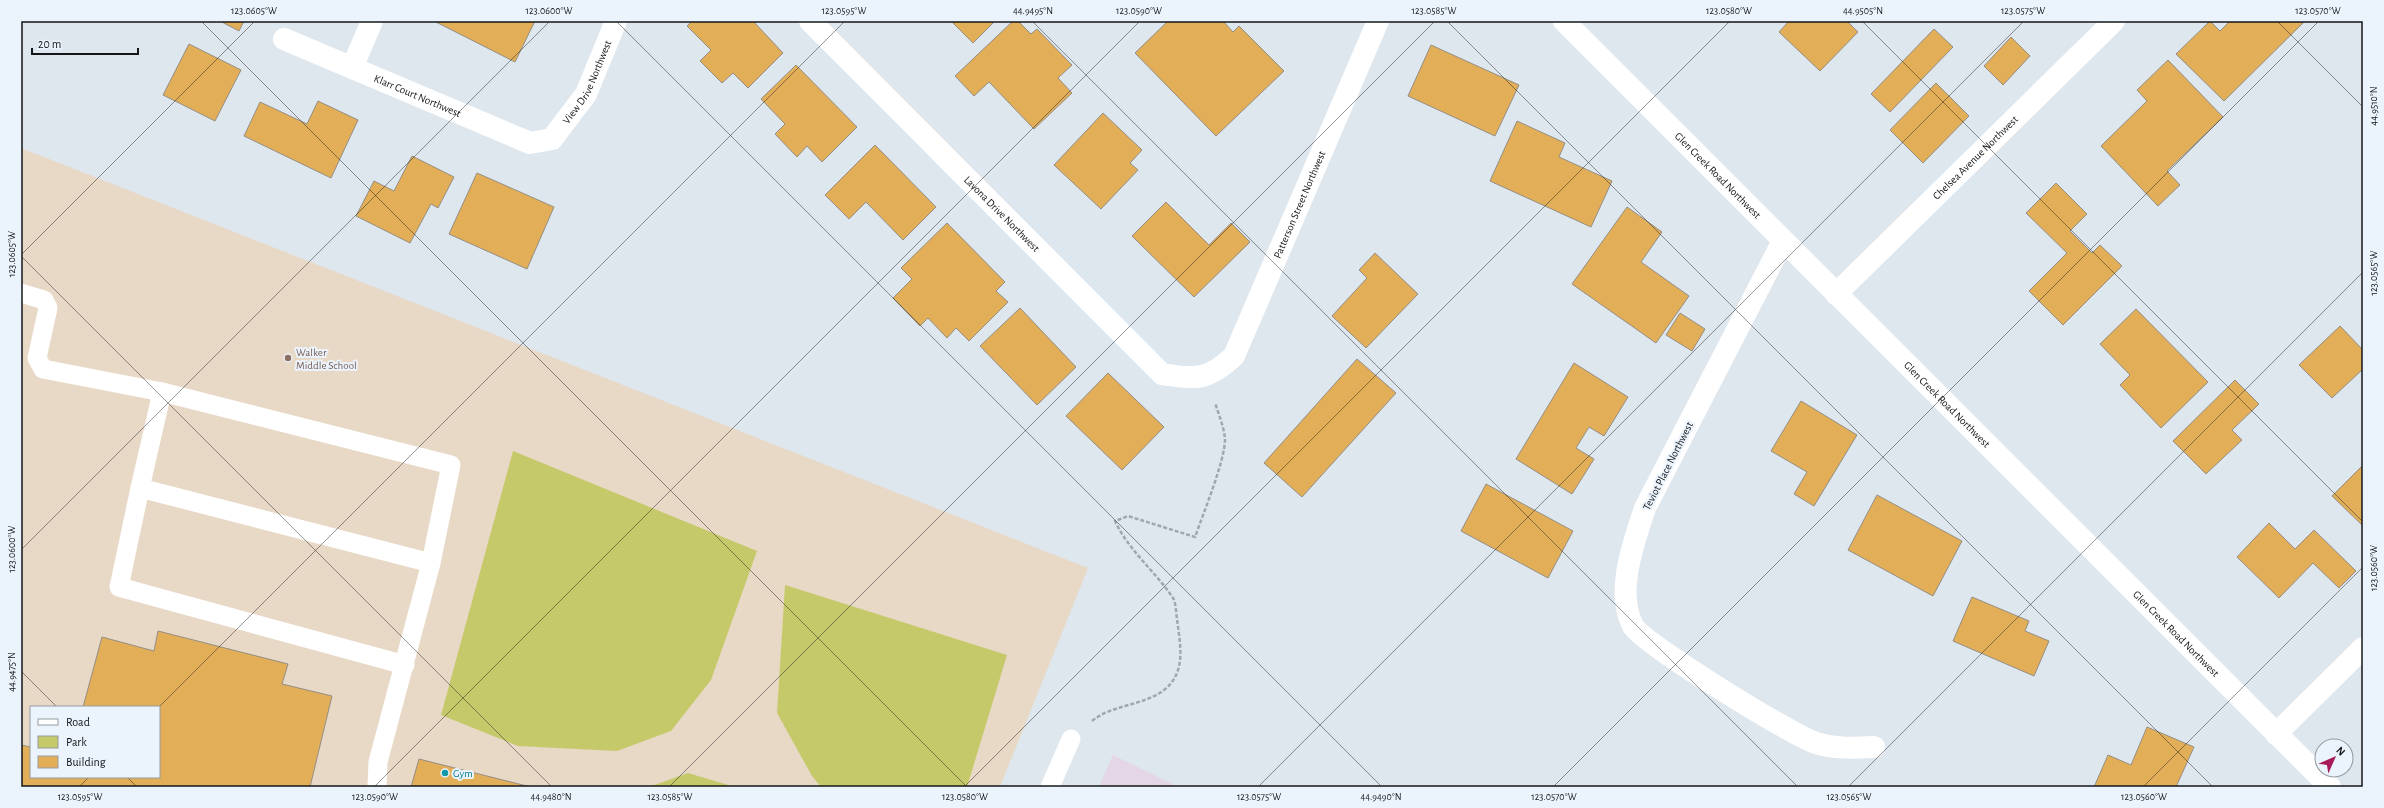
<svg xmlns="http://www.w3.org/2000/svg" width="2384" height="808" viewBox="0 0 2384 808" font-family="'Alegreya Sans',sans-serif">
<style>
.industrial{fill:#e4d5e7}
.education{fill:#e8d8c6;fill-rule:evenodd}
.green{fill:#c6c96a}
.building{fill:#e2ae57;stroke:#948e85}
.lines{fill:none;stroke-linecap:round;stroke-linejoin:round}
.path{stroke:#a1a7ae;stroke-width:2.5;stroke-dasharray:4 2;stroke-linecap:butt}
.lane{stroke:#fff;stroke-width:19}
.street{stroke:#fff;stroke-width:22}
.secondary{stroke:#fff;stroke-width:22}
.ticks{fill:none;stroke:#141619;stroke-width:1;stroke-opacity:0.45}
.education-dot{fill:#8d6e63;stroke:#ebf3fc;stroke-width:1.5}
.culture-dot{fill:#0f9aa8;stroke:#ebf3fc;stroke-width:1.5}
.labels{text-anchor:middle;dominant-baseline:central;stroke-width:4;stroke-linejoin:round;paint-order:stroke}
.street-label{font-size:11px;fill:#141619;stroke:#ebf3fc}
.education-label{font-size:11px;fill:#785e54;stroke:#ebf3fc;text-anchor:start}
.culture-label{font-size:11px;fill:#0d838f;stroke:#ebf3fc;text-anchor:start}
.neatline{fill:none;stroke:#141619;stroke-width:1.5}
.ticks-label{font-size:10px;text-anchor:middle;fill:#141619}
</style>
<rect width="100%" height="100%" fill="#dee6ee"/>
<polygon class="industrial" points="1113,755 1178,787 1099,787"/>
<path class="education" d="M21 148 1088 568 1000 787H21ZM31 707H159V777H31Z"/>
<g class="green">
<polygon points="513,451 757,551 711,680 671,731 617,751 518,746 441,715"/>
<polygon points="785,585 1007,655 967,787 821,787 812,776 777,713"/>
<polygon points="688,773 735,787 649,787"/>
</g>
<g class="building">
<polygon points="220,21 244,21 239,31"/>
<polygon points="434,21 535,21 515,62"/>
<polygon points="692,21 753,21 783,53 748,88 733,73 722,83 700,61 711,50 687,26"/>
<polygon points="951,21 995,21 973,43"/>
<polygon points="1013,21 1018,21 1031,34 1037,29 1072,65 1058,78 1072,93 1034,129 989,82 974,96 955,76"/>
<polygon points="1168,21 1223,21 1233,32 1239,26 1284,71 1216,136 1135,53"/>
<polygon points="1789,21 1847,21 1858,32 1820,71 1779,32"/>
<polygon points="2210,21 2220,31 2230,21 2304,22 2224,101 2176,54"/>
<polygon points="1934,29 1953,47 1890,112 1871,94"/>
<polygon points="2011,37 2030,56 2003,85 1984,66"/>
<polygon points="189,44 241,70 215,121 163,95"/>
<polygon points="1431,45 1519,85 1495,136 1408,96"/>
<polygon points="2168,60 2223,117 2167,171 2180,185 2158,206 2101,146 2147,101 2137,90"/>
<polygon points="796,65 857,127 822,162 807,146 797,157 775,134 785,124 761,99"/>
<polygon points="1936,83 1969,116 1923,163 1890,130"/>
<polygon points="318,101 358,120 331,178 244,136 260,102 307,124"/>
<polygon points="1103,113 1142,150 1130,163 1138,170 1101,209 1054,165"/>
<polygon points="1517,121 1565,143 1559,157 1612,181 1591,227 1490,181"/>
<polygon points="875,145 936,207 903,240 866,202 849,219 825,195"/>
<polygon points="412,156 454,177 438,208 431,204 410,243 356,216 374,181 394,191"/>
<polygon points="477,173 554,207 527,269 449,234"/>
<polygon points="2056,183 2087,214 2070,231 2092,253 2100,245 2122,266 2063,325 2029,291 2067,253 2026,213"/>
<polygon points="1166,202 1209,245 1231,223 1250,242 1194,297 1132,236"/>
<polygon points="1627,207 1662,232 1641,262 1689,296 1656,343 1572,284"/>
<polygon points="947,223 1005,282 996,291 1008,302 969,341 956,328 947,338 928,318 920,326 893,298 912,279 901,268"/>
<polygon points="1375,253 1418,294 1366,348 1332,316 1367,278 1359,270"/>
<polygon points="1020,308 1076,367 1037,405 980,346"/>
<polygon points="2136,309 2208,382 2161,428 2120,385 2130,375 2100,344"/>
<polygon points="1680,313 1705,329 1692,351 1666,335"/>
<polygon points="2340,326 2363,350 2363,369 2332,398 2299,365"/>
<polygon points="1357,359 1396,393 1302,497 1264,463"/>
<polygon points="1574,363 1628,397 1604,436 1589,427 1576,448 1594,459 1572,494 1516,459"/>
<polygon points="1108,373 1164,427 1122,470 1066,416"/>
<polygon points="2235,380 2259,404 2232,430 2242,440 2206,474 2173,441"/>
<polygon points="1801,401 1857,435 1814,506 1794,494 1807,472 1771,451"/>
<polygon points="2363,465 2363,526 2332,496"/>
<polygon points="1486,484 1573,531 1548,578 1461,531"/>
<polygon points="1877,495 1962,541 1933,596 1848,550"/>
<polygon points="2269,523 2295,549 2314,530 2356,571 2339,588 2313,563 2279,598 2237,557"/>
<polygon points="1972,597 2029,621 2025,631 2049,641 2034,676 1953,641"/>
<polygon points="158,631 288,664 282,684 332,696 310,787 21,787 21,745 31,747 31,777 159,777 159,707 83,707 102,637 154,651"/>
<polygon points="2147,727 2194,747 2176,787 2094,787 2108,755 2131,765"/>
<polygon points="419,759 531,787 411,787"/>
</g>
<g class="lines">
<path class="path" d="M1092 721C1113 704 1143 706 1164 690 1187 672 1180 644 1177 619 1176 613 1176 603 1173 598 1155 571 1129 551 1115 521L1128 516 1195 537C1203 514 1225 461 1225 439 1224 427 1219 415 1215 403"/>
<g class="lane">
<polyline points="21,293 44,300 48,308 37,358 43,369 162,392"/>
<polyline points="140,488 119,587 405,665"/>
<polyline points="377,787 378,762 431,563 451,465 162,392 140,488 431,563"/>
<polyline points="1050,787 1071,739"/>
</g>
<g class="street">
<path id="s1" d="M810 21 1162 374C1197 379 1207 381 1234 356L1378 21"/>
<path id="s2" d="M284 39 530 143 552 139 586 94 616 21"/>
<polyline points="352,68 372,21"/>
<path d="M1783 241 1645 508C1634 542 1615 591 1633 626 1642 643 1793 736 1816 743 1834 749 1855 748 1874 747"/>
<path id="s3" d="M1836 294 2114 21"/>
<polyline points="2276,734 2363,648"/>
</g>
<path class="secondary" id="s4" d="M1564 21 2330 787"/>
</g>
<path class="ticks" d="M201 21 967 787M616 21 1382 787M1032 21 1798 787M1447 21 2213 787M1862 21 2363 522M2277 21 2363 107M21 255 255 21M21 256 552 787M21 550 550 21M21 671 57 707M159 707 845 21M127 777 137 787M79 787 89 777M374 787 1140 21M669 787 1435 21M964 787 1730 21M1258 787 2024 21M1553 787 2319 21M1848 787 2363 272M2143 787 2363 567"/>
<circle class="education-dot" cx="288" cy="358" r="4"/>
<circle class="culture-dot" cx="445" cy="773" r="4"/>
<g class="labels">
<g class="street-label">
<text stroke="none"><textPath href="#s2" startOffset="357">View Drive Northwest</textPath></text>
<text stroke="none"><textPath href="#s2" startOffset="145">Klarr Court Northwest</textPath></text>
<text stroke="none"><textPath href="#s3" startOffset="195">Chelsea Avenue Northwest</textPath></text>
<text stroke="none"><textPath href="#s4" startOffset="218">Glen Creek Road Northwest</textPath></text>
<text stroke="none"><textPath href="#s1" startOffset="742">Patterson Street Northwest</textPath></text>
<text stroke="none"><textPath href="#s1" startOffset="272">Lavona Drive Northwest</textPath></text>
<text stroke="none"><textPath href="#s4" startOffset="542">Glen Creek Road Northwest</textPath></text>
<text transform="translate(1668 466) rotate(-63)">Teviot Place Northwest</text>
<text stroke="none"><textPath href="#s4" startOffset="866">Glen Creek Road Northwest</textPath></text>
</g>
<g class="education-label">
<text x="296" y="352">Walker<tspan x="296" dy="13">Middle School</tspan></text>
</g>
<g class="culture-label">
<text x="453" y="773">Gym</text>
</g>
</g>
<rect width="2384" height="808" fill="none" stroke="#ebf3fc" stroke-width="44"/>
<rect x="30" y="706" width="130" height="72" fill="#ebf3fc" stroke="#959ba1"/>
<rect x="38" y="719" width="20" height="6" fill="#ffffff" stroke="#959ba1"/>
<text x="66" y="726" font-size="12" fill="#141619">Road</text>
<rect x="38" y="736" width="20" height="12" fill="#c6c96a" stroke="#959ba1"/>
<text x="66" y="746" font-size="12" fill="#141619">Park</text>
<rect x="38" y="756" width="20" height="12" fill="#e2ae57" stroke="#959ba1"/>
<text x="66" y="766" font-size="12" fill="#141619">Building</text>
<g transform="translate(2334 758) rotate(45)"><circle r="19" fill="#ebf3fc" stroke="#959ba1"/>
<path d="M0-3L7 15L0 10L-7 15Z" fill="#a81a59"/>
<text y="-6" font-size="11" font-weight="bold" text-anchor="middle" fill="#141619">N</text>
</g>
<path d="M32 48v6h106v-6" fill="none" stroke="#141619" stroke-width="2"/>
<text x="38" y="48" font-size="12" fill="#141619" stroke="#ebf3fc" stroke-width="3" paint-order="stroke">20 m</text>
<rect x="22" y="22" width="2340" height="764" class="neatline"/>
<g class="ticks-label">
<text x="254" y="14">123.0605°W</text>
<text x="549" y="14">123.0600°W</text>
<text x="844" y="14">123.0595°W</text>
<text x="1033" y="14">44.9495°N</text>
<text x="1139" y="14">123.0590°W</text>
<text x="1434" y="14">123.0585°W</text>
<text x="1729" y="14">123.0580°W</text>
<text x="1863" y="14">44.9505°N</text>
<text x="2023" y="14">123.0575°W</text>
<text x="2318" y="14">123.0570°W</text>
<text transform="translate(2373 106) rotate(-90)" y="4">44.9510°N</text>
<text transform="translate(11 254) rotate(-90)" y="4">123.0605°W</text>
<text transform="translate(2373 273) rotate(-90)" y="4">123.0565°W</text>
<text transform="translate(11 549) rotate(-90)" y="4">123.0600°W</text>
<text transform="translate(2373 568) rotate(-90)" y="4">123.0560°W</text>
<text transform="translate(11 672) rotate(-90)" y="4">44.9475°N</text>
<text x="80" y="800">123.0595°W</text>
<text x="375" y="800">123.0590°W</text>
<text x="551" y="800">44.9480°N</text>
<text x="670" y="800">123.0585°W</text>
<text x="965" y="800">123.0580°W</text>
<text x="1259" y="800">123.0575°W</text>
<text x="1381" y="800">44.9490°N</text>
<text x="1554" y="800">123.0570°W</text>
<text x="1849" y="800">123.0565°W</text>
<text x="2144" y="800">123.0560°W</text>
</g>
</svg>
